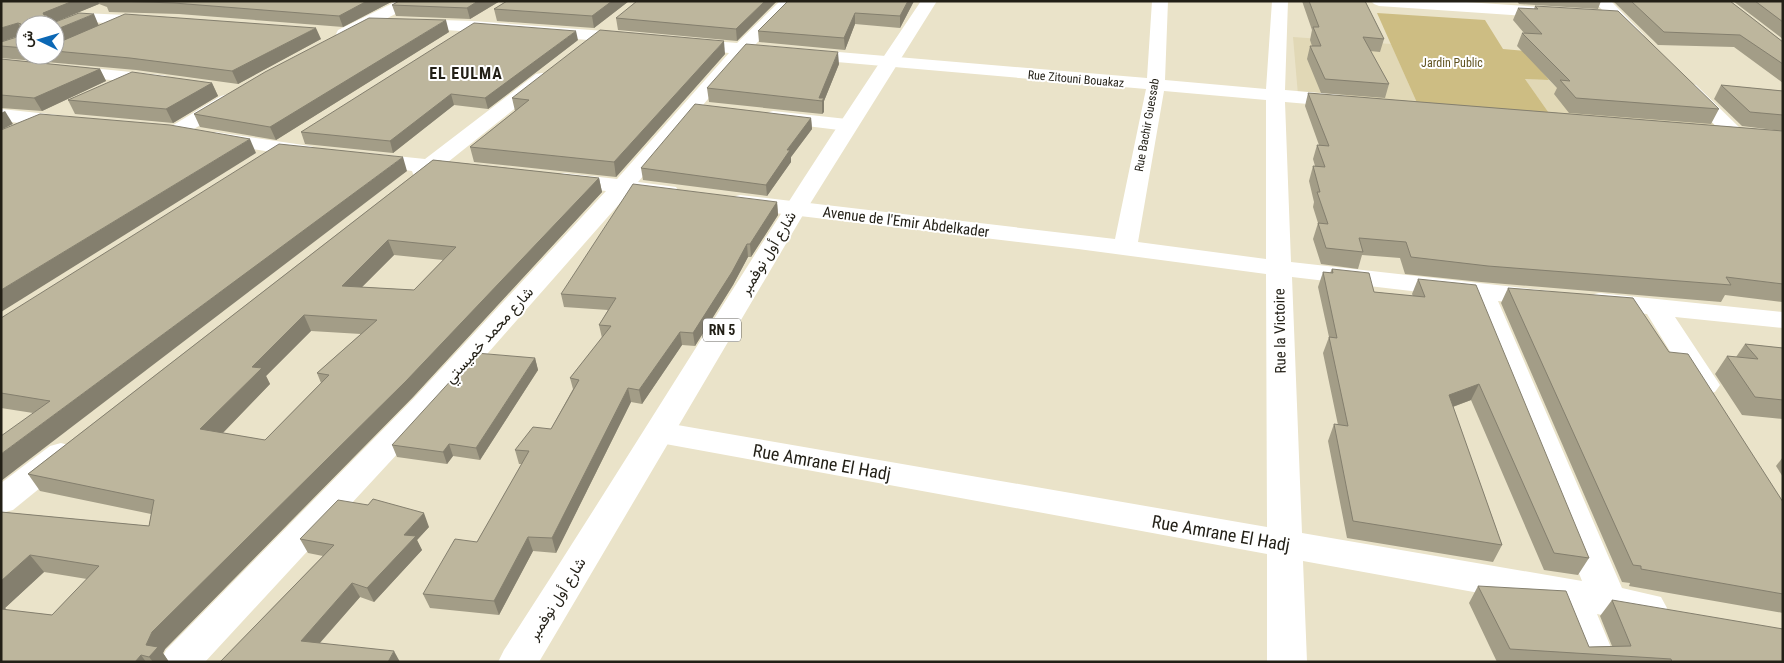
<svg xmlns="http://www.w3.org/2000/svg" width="1784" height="663" viewBox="0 0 1784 663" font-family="'Roboto Condensed',Vazirmatn,sans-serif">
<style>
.built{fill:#e1d8b6}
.green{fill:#cdbd83}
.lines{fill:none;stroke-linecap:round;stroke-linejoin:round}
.minor{fill:#fff;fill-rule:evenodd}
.major{fill:#fff;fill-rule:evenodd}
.wall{fill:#a39d87;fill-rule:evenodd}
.shaded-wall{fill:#847f6e}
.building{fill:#bdb69d;stroke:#847f6e;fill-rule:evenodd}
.labels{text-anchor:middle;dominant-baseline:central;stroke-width:4;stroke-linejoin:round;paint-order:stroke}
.far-park-label{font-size:12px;fill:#605320;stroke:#fff}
.far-street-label{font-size:12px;fill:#221f16;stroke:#fff}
.shield{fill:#fff;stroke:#64625c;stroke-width:1}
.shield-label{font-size:14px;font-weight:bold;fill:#221f16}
.street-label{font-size:15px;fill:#221f16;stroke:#fff}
.far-district-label{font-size:16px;font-weight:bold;letter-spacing:1px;fill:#221f16;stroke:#fff}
.near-street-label{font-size:18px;fill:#221f16;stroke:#fff}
</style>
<rect width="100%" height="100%" fill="#eae3c9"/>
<g class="built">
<polygon points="1293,37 1391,44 1418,105 1298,95"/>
<polygon points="1525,79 1549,80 1555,86 1688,94 1727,131 1551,116"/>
</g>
<polygon class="green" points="1377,13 1485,20 1503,49 1563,54 1540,69 1549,80 1525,79 1551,116 1418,105"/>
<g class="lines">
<g class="minor">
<polygon points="397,1 417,1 414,4 350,38 338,38 336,34 338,30"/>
<path d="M780 1H797L755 45 1147 78 1152 1H1168L1165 80 1266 89 1272 1H1288L1285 90 1343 95 1350 97 1353 101 1350 105 1343 107 1285 102 1291 262 1550 291 1554 297 1550 303 1541 305 1498 301 1622 588 1661 597 1667 608 1661 619 1648 624 1597 614 1617 662H1577L1557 607 1303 561 1307 662H1267V554L649 441 644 433 649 425 660 422 1267 527 1266 274 1078 249 740 209 732 207 729 202 732 197 740 195 1115 239 1146 89 746 54 638 182 676 187 679 192 676 197 668 199 628 194 436 412 205 662H160L166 650 414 398 606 191 556 185 553 180 556 175 564 173 617 179 729 53 682 48 680 44 682 40 688 39 737 43ZM1164 91 1266 100V259L1138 242ZM1292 277 1471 298 1582 581 1302 533Z"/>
<polygon points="1371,1 1451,1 1555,8 1561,10 1563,13 1561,16 1555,18 1379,6 1374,4"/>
<polygon points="1594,1 1611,1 1643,34 1645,38 1643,42 1631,42"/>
<polygon points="82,13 149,16 155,18 157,21 155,24 149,26 76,21 74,18 76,15"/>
<polygon points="409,19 473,21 631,33 637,34 639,38 637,42 631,43 403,27 401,24 403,21"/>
<polygon points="1,59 161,75 167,76 170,80 167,84 161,85 1,69"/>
<path d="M542 73 548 74 551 78 548 82 448 162 472 165 475 170 472 175C459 178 442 171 434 173 426 176 424 179 414 177L412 171 360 163 356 159 360 155 367 153 425 159 536 74Z"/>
<polygon points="1689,83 1696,85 1743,131 1746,135 1743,139 1736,141 1729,139 1682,93 1680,89 1682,85"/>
<polygon points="228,94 235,96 238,100 235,104 184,135 177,137 170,135 167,131 170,127 221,96"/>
<polygon points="1,109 67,116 74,118 77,122 74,126 67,128 1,121"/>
<polygon points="773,111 847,119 854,121 857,125 854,129 847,131 766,121 763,117 766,113"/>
<polygon points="216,132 310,146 317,148 320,152 317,156 310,158 209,142 206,138 209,134"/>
<polygon points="1599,293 1783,312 1783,328 1675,317 1720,385 1715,392 1705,394 1695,392 1647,314 1590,307 1586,301 1590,295"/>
<polygon points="61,443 72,446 77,454 72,462 13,510 1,513 1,483 50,446"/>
</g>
<path class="major" d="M921 1H937L803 215 539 662H498L504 650C644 434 776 214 921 1Z"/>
</g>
<g class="wall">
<path d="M1 1H393L343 27 179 14 109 12 107 7 99 4 51 23 99 25 321 39 238 84 136 70 1 58V42L20 36ZM25 25 55 44V55H25Z"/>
<polygon points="399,1 500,1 470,19 396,16 392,5"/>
<polygon points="507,1 629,1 594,28 497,21 494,9"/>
<polygon points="777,1 737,41 618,30 616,18"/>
<polygon points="914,1 900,28 855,24 845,50 759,42 758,31"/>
<polygon points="1302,1 1365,1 1384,39 1380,52 1370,51 1389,84 1385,98 1321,93 1307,59 1310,46 1312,46 1310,40 1312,30"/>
<polygon points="1517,1 1601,1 1598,9 1519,4"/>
<polygon points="1613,1 1730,1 1783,42 1783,83 1734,47 1658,45"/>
<polygon points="1733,1 1783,1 1783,39"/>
<polygon points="1535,6 1719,109 1711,124 1569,113 1554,94 1557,88 1517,46 1522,33 1524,33 1513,20 1518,8 1534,9"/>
<polygon points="449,32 276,140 200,127 194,114"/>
<polygon points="578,40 488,109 454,105 393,153 305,144 301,132"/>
<polygon points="725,54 616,177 474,162 470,147 515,111 512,98"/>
<polygon points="1,59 100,69 106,81 42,111 1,108"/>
<polygon points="839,64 824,101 824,112 822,114 709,102 707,88"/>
<polygon points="212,83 218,96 173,123 75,114 68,100"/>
<polygon points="1721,85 1783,91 1783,131 1742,126 1714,99"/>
<polygon points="1308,93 1783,131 1783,302 1725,295 1721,302 1481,282 1405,274 1400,258 1362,255 1358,269 1321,264 1313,239 1318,223 1313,207 1314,202 1309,181 1313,166 1315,166 1313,159 1317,145 1319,145 1305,106"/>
<polygon points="811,118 812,129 791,157 791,162 767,196 643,180 641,168"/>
<path d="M433 160 599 178 602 192 413 397 165 649 163 653 169 662H1V512L149 526 151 514 40 491 28 474ZM394 255 443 260 414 290 362 287ZM311 331 361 334 317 373 321 383 265 440 223 433 270 384 266 376ZM44 572 87 579 52 615 7 610 5 608Z"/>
<polygon points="407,171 33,413 1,408 1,318"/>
<polygon points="777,202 778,215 751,257 748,257 733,285 695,346 682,345 642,404 631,402 556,553 533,551 499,615 430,608 423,594 477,542 522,464 519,464 515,450 551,429 573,389 570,378 602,338 599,325 608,310 564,307 561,294"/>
<polygon points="1332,269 1374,292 1413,296 1412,294 1418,279 1589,558 1578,575 1544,570 1471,400 1453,407 1502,545 1493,562 1347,538 1328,441 1334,424 1338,425 1323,353 1329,337 1318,287 1323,272 1330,273"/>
<polygon points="1508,288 1669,352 1783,502 1783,613 1629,586 1630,583 1622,582 1501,303"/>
<polygon points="1745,344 1783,348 1783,419 1742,415 1715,374 1727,356 1736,357"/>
<polygon points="535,358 538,370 480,460 453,456 447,464 397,457 392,445"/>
<polygon points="1783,457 1783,477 1776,466"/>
<polygon points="429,527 417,540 422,550 374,602 360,597 320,643 220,662 323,556 308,553 300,539"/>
<polygon points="1478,586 1589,647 1612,646 1600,616 1612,600 1783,662 1497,662 1469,603"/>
</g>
<g class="shaded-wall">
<polygon points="73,1 98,1 99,4 48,25 43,13"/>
<polygon points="367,1 393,1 343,27 339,16"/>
<polygon points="478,1 500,1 470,19 467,8"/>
<polygon points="612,1 629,1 594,28 592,16"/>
<polygon points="765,1 777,1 737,41 736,29"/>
<polygon points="908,1 914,1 900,28 900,16"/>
<polygon points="855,13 855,24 845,50 844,38"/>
<polygon points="94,14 99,26 55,44 55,30"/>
<polygon points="446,20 449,32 276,140 270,127"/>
<polygon points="18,23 24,34 1,42 1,28"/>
<polygon points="316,28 321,39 238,84 232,71"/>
<polygon points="576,31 578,40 488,109 485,98"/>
<polygon points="724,41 725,54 616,177 614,162"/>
<polygon points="838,52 839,64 824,101 824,112 822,114 822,101 819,98"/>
<polygon points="100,69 106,81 42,111 34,98"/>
<polygon points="212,83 218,96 173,123 166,109"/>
<polygon points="451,94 454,105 393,153 390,141"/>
<polygon points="5,111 13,124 1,130 1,113"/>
<polygon points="811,118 812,129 791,157 791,162 767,196 766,185 787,150"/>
<polygon points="250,139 256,153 1,312 1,290"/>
<polygon points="403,157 407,171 1,481 1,454"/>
<polygon points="599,178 602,192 413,397 165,649 163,653 169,662 153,662 149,657 146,645 152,632"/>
<polygon points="777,202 778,215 751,257 750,244"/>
<polygon points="388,240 394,255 348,301 342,286"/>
<polygon points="747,244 748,257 733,285 695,346 693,333"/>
<polygon points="304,315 311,331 266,376 270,384 210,446 200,429 252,367"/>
<polygon points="680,332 682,345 642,404 639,390"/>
<polygon points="535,358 538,370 480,460 476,448"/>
<polygon points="1479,384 1471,400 1441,411 1449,395"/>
<polygon points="628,388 631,402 556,553 552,538"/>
<polygon points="449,444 453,456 447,464 443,452"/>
<polygon points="424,513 429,527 417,540 422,550 374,602 367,588 404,535"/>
<polygon points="528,537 533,551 499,615 494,601"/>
<polygon points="30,555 44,572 5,608 11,615 1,624 1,581"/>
<polygon points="352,583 360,597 309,655 301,641"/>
<polygon points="394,651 400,662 388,662"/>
<polygon points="141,655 146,662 135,662"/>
</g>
<g class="building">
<polygon points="1,1 73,1 43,13 44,15 47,15 47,22 50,24 79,13 94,14 55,30 55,25 25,25 25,48 1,46 1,42 20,36 21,24 18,23 1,28"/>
<polygon points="116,1 367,1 339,16 174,3"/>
<polygon points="399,1 478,1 467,8 392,5"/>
<polygon points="507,1 612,1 592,16 494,9"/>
<polygon points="637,1 765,1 736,29 616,18"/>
<polygon points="788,1 908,1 900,16 855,13 844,38 758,31"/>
<polygon points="1309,1 1365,1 1384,39 1363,37 1389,84 1325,79 1310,46 1321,46 1313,27 1319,27"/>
<polygon points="1631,1 1730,1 1783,42 1783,64 1740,35 1664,32"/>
<polygon points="1755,1 1783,1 1783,22"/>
<polygon points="1535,6 1618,11 1719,109 1576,98 1560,80 1570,81 1522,33 1542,34 1518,8 1538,9"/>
<polygon points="125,14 316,28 232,71 130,58 55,51 55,44"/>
<polygon points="369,18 446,20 270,127 194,114 265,72"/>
<polygon points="474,23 576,31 485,98 451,94 390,141 301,132"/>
<polygon points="600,30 724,41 614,162 470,147 529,100 512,98"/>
<polygon points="746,44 838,52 819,98 824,98 822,101 707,88"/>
<polygon points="1,59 100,69 34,98 1,95"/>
<polygon points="132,72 212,83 166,109 68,100"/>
<polygon points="1721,85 1783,91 1783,115 1750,112"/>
<polygon points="1308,93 1783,131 1783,284 1726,277 1731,285 1488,266 1411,257 1406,242 1359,238 1363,252 1326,248 1318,223 1328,224 1317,192 1320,192 1313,166 1325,167 1317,145 1329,146"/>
<polygon points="695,104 811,118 787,150 790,150 766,185 641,168"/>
<polygon points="40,114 170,125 250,139 1,290 1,130"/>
<polygon points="279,144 403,157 1,454 1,436 50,401 1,393 1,318"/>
<path d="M433 160 599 178 406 381 152 632 146 645 158 647 149 657 141 655 135 662H1V609L52 615 99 566 30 555 1 581V512L149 526 154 500 28 474ZM388 240 456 247 414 290 342 286ZM304 315 377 320 317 373 329 375 265 440 200 429 262 368 252 367Z"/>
<polygon points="633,184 777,202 750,244 747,244 732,272 693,333 680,332 639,390 628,388 552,538 528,537 494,601 423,594 455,539 477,542 529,451 515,450 533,427 551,429 579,380 570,378 611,326 599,325 616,298 561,294"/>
<polygon points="1332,269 1369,273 1374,292 1425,297 1418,279 1476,285 1589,558 1554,553 1479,384 1449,395 1502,545 1353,521 1334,424 1348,426 1329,337 1337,338 1323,272 1333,273"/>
<polygon points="1508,288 1633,298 1669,352 1688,354 1783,502 1783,594 1641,569 1641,566 1633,565"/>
<polygon points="1745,344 1783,348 1783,400 1755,397 1727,356 1758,359"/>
<polygon points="476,353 535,358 476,448 449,444 443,452 392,445"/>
<polygon points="373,499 424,513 404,535 416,536 367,588 352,583 301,641 394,651 388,662 220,662 334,545 300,539 338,500 368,505"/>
<polygon points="1478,586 1566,591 1589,647 1631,646 1612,600 1783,629 1783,662 1672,662 1671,659 1510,649"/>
</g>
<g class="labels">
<g class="far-park-label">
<text x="1452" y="63">Jardin Public</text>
</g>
<g class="far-street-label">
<text transform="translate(1076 79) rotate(5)">Rue Zitouni Bouakaz</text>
<text transform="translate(1147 125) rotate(-80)">Rue Bachir Guessab</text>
</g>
<rect class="shield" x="703" y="318.5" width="38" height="23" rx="4"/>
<g class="shield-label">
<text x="722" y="330">RN 5</text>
</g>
<g class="street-label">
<text transform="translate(906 222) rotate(7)">Avenue de l'Emir Abdelkader</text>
<text transform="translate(768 253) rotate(-59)">شارع أول نوفمبر</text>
<text transform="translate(1280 331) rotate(-91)">Rue la Victoire</text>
<text transform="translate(489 335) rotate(-48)">شارع محمد خميستي</text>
<text transform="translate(557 599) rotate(-58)">شارع أول نوفمبر</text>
</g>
<g class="far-district-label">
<text x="466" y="73">EL EULMA</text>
</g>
<g class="near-street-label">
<text transform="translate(822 462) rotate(10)">Rue Amrane El Hadj</text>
<text transform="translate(1221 533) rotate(10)">Rue Amrane El Hadj</text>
</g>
</g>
<rect width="1784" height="663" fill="none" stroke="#221f16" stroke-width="5"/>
<g transform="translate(40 40) rotate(275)"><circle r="24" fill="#ffffff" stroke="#a7a5a2"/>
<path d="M0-4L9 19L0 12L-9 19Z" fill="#0c68b5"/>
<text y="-8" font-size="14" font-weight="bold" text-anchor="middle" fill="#221f16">ش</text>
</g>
</svg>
